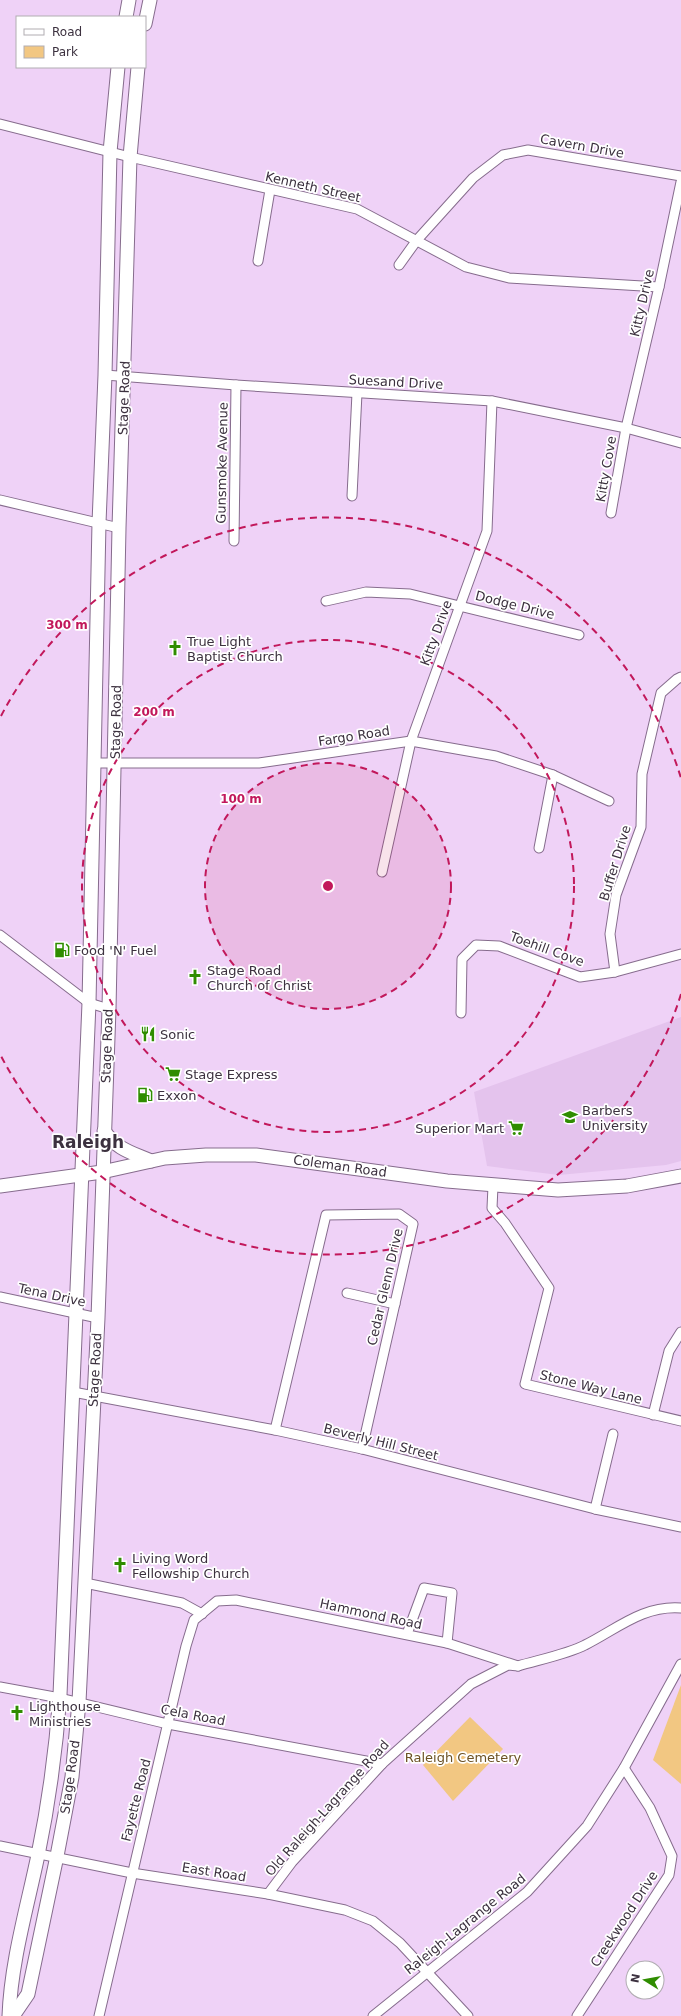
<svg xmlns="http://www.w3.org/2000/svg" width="681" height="2016" viewBox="0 0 681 2016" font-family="'DejaVu Sans',sans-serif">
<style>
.built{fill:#e4c3ed}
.green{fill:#f2c782}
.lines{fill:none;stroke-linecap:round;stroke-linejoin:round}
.minor-casing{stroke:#866c8d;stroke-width:11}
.secondary-casing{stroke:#866c8d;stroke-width:15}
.minor{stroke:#fff;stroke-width:9}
.secondary{stroke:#fff;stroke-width:13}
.ring{fill:none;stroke:#c2185b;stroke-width:2;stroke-dasharray:7 5}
.labels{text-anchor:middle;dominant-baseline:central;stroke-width:3.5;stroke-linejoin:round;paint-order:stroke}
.street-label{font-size:13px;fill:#3c313f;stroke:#fff}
.poi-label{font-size:13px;fill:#3c313f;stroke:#fff;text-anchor:start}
.park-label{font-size:13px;fill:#6c5224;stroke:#fff}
.district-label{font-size:17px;font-weight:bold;fill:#3c313f;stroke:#fff}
.centre{fill:#c2185b;stroke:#fff;stroke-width:2}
.ring-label{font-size:12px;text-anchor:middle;font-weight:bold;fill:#c2185b;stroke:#fff;stroke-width:3.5;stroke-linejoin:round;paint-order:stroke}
</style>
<rect width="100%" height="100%" fill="#efd2f7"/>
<polygon class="built" points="681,1017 681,1161 666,1165 559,1175 487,1166 474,1092"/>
<g class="green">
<polygon points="681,1685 681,1784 653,1760"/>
<polygon points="470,1717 503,1749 453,1801 423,1765"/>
</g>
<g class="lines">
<defs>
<g id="minor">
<polyline points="0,124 130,157 357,209 466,267 509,278 659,287"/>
<polyline points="258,261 270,190"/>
<polyline points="399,265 417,240 473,178 503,155 528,150 681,176"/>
<polyline points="105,375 236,385 492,401 626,428 681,443"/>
<polyline points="352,496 357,393"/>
<polyline points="0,500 119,528"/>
<polyline points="611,513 626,428 659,287 681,182"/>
<polyline points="234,541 236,385"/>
<polyline points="326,601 366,592 410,594 579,635"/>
<polyline points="94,763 259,763 411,741 496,756 553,775 609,801"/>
<polyline points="539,848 553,775"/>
<polyline points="382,872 411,741 487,531 492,401"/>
<polyline points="0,935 89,1003 109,1009"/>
<polyline points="615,972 610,934 616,895 641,827 642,774 661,693 677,679 681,677"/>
<polyline points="461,1013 462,959 476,945 499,946 580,977 615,972 681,954"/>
<polyline points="493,1186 492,1208 505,1223 549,1288 525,1384 681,1421"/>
<polyline points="347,1293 395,1304"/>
<polyline points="0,1297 98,1318"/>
<polyline points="73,1392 275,1430 362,1449 595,1509 681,1527"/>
<polyline points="653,1415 669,1351 681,1332"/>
<polyline points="275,1430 326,1215 399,1214 413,1224 362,1449"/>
<polyline points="595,1509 613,1434"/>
<polyline points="85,1583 182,1603 202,1614"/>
<polyline points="407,1634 424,1588 452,1593 447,1643"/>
<polyline points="0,1687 60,1698 168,1724 382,1764"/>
<polyline points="0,1846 132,1873 268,1894 345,1910 373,1921 400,1943 468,2016"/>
<path d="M268 1894 292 1862 382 1764 471 1684 508 1665 518 1666C538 1660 568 1654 585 1645 617 1629 643 1605 681 1608"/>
<polyline points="99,2016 186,1646 194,1620 217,1601 236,1600 447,1643 518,1666"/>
<polyline points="373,2016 527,1892 587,1826 624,1768 681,1664"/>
<polyline points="577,2016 669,1875 672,1856 650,1808 624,1768"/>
</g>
<g id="secondary">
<polyline points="126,17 129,0"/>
<polyline points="145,24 150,0"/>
<path d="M104 1131C118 1150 130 1152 151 1161"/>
<polyline points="0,1186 102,1172 165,1158 206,1155 256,1155 447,1181 558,1190 627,1186 681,1176"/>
<path d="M9 2016C11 1962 27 1908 38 1855 49 1802 56 1749 60 1695L89 1003 99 523 105 375 110 152 118 67"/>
<polyline points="13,2016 28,1994 57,1856 72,1777 79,1702 98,1318 109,1009 119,528 130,157 138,67"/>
</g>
</defs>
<use href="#minor" class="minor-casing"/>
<use href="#secondary" class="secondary-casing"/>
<use href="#minor" class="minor"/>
<use href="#secondary" class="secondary"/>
</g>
<circle cx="328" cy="886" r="123" fill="#c2185b" fill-opacity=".12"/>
<g class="ring">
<circle cx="328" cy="886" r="123"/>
<circle cx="328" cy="886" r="246"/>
<path d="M681 994A369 369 0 0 1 1 1056M1 716A369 369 0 0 1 681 778"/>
</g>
<defs>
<symbol id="church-bare" viewBox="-9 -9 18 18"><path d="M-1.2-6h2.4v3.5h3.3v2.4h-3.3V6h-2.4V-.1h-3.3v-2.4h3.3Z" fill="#2f8d00" stroke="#fff" stroke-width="2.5" paint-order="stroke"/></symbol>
<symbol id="fuel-bare" viewBox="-9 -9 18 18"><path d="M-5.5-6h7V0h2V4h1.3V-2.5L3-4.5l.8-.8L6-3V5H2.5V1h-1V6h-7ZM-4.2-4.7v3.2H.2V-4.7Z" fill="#2f8d00" stroke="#fff" stroke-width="2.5" paint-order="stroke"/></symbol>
<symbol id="restaurant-bare" viewBox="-9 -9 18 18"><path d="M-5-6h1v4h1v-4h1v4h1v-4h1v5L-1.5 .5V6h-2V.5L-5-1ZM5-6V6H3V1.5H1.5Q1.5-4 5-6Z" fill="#2f8d00" stroke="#fff" stroke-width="2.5" paint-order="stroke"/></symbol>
<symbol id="supermarket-bare" viewBox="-9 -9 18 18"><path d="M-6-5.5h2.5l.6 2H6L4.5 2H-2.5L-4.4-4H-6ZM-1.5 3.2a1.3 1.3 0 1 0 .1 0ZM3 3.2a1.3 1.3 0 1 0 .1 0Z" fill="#2f8d00" stroke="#fff" stroke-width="2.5" paint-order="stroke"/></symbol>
<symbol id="school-bare" viewBox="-9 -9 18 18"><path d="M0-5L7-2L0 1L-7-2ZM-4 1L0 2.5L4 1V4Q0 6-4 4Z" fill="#2f8d00" stroke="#fff" stroke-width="2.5" paint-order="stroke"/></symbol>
</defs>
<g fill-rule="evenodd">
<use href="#church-bare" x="164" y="637" width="22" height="22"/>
<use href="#fuel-bare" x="51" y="939" width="22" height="22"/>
<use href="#church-bare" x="184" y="966" width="22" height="22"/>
<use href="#restaurant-bare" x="137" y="1023" width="22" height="22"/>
<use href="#supermarket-bare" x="162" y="1063" width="22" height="22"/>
<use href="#fuel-bare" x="134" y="1084" width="22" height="22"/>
<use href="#school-bare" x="559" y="1106" width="22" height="22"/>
<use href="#supermarket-bare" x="505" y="1117" width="22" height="22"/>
<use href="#church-bare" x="109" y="1554" width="22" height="22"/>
<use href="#church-bare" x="6" y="1702" width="22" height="22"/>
</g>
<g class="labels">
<g class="street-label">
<text transform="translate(582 146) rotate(10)">Cavern Drive</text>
<text transform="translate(313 187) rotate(13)">Kenneth Street</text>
<text transform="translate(642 303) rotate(-77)">Kitty Drive</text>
<text transform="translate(396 382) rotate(3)">Suesand Drive</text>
<text transform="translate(124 398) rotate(-88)">Stage Road</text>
<text transform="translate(222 463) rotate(-89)">Gunsmoke Avenue</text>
<text transform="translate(606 469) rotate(-80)">Kitty Cove</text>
<text transform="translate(515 605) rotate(14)">Dodge Drive</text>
<text transform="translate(436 633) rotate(-70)">Kitty Drive</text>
<text transform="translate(116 722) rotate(-89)">Stage Road</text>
<text transform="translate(354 736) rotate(-9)">Fargo Road</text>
<text transform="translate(615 863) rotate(-73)">Buffer Drive</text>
<text transform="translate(547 949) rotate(20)">Toehill Cove</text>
<text transform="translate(107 1046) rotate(-88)">Stage Road</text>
<text transform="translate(340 1166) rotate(8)">Coleman Road</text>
<text transform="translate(385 1287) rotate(-77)">Cedar Glenn Drive</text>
<text transform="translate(52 1295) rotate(12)">Tena Drive</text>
<text transform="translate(95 1370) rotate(-87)">Stage Road</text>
<text transform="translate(591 1387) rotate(14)">Stone Way Lane</text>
<text transform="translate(381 1442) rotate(14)">Beverly Hill Street</text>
<text transform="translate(371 1614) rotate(12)">Hammond Road</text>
<text transform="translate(193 1715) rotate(11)">Cela Road</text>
<text transform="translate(70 1777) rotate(-82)">Stage Road</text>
<text transform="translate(136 1800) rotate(-76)">Fayette Road</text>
<text transform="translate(327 1808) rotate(-48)">Old Raleigh-Lagrange Road</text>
<text transform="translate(214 1872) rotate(9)">East Road</text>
<text transform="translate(624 1919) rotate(-57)">Creekwood Drive</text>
<text transform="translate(465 1924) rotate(-39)">Raleigh-Lagrange Road</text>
</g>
<g class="poi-label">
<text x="187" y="641">True Light<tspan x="187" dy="15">Baptist Church</tspan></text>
<text x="74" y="950">Food 'N' Fuel</text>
<text x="207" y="970">Stage Road<tspan x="207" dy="15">Church of Christ</tspan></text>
<text x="160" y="1034">Sonic</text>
<text x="185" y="1074">Stage Express</text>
<text x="157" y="1095">Exxon</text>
<text x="582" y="1110">Barbers<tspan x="582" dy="15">University</tspan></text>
<text x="504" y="1128" text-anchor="end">Superior Mart</text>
<text x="132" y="1558">Living Word<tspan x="132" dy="15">Fellowship Church</tspan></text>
<text x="29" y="1706">Lighthouse<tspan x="29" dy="15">Ministries</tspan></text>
</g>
<g class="park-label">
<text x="463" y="1757">Raleigh Cemetery</text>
</g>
<g class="district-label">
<text x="88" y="1142">Raleigh</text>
</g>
</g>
<circle cx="328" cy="886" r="6" class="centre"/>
<g class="ring-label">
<text x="67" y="629">300 m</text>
<text x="154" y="716">200 m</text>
<text x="241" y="803">100 m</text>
</g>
<rect x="16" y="16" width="130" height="52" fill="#ffffff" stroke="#b1adb2"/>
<rect x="24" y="29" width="20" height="6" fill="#ffffff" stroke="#b1adb2"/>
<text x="52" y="36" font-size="12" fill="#3c313f">Road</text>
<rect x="24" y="46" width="20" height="12" fill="#f2c782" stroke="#b1adb2"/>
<text x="52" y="56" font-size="12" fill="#3c313f">Park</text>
<g transform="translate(645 1980) rotate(281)"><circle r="19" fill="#ffffff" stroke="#b1adb2"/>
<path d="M0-3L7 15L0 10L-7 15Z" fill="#2f8d00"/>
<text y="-6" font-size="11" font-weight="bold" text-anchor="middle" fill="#3c313f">N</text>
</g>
</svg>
